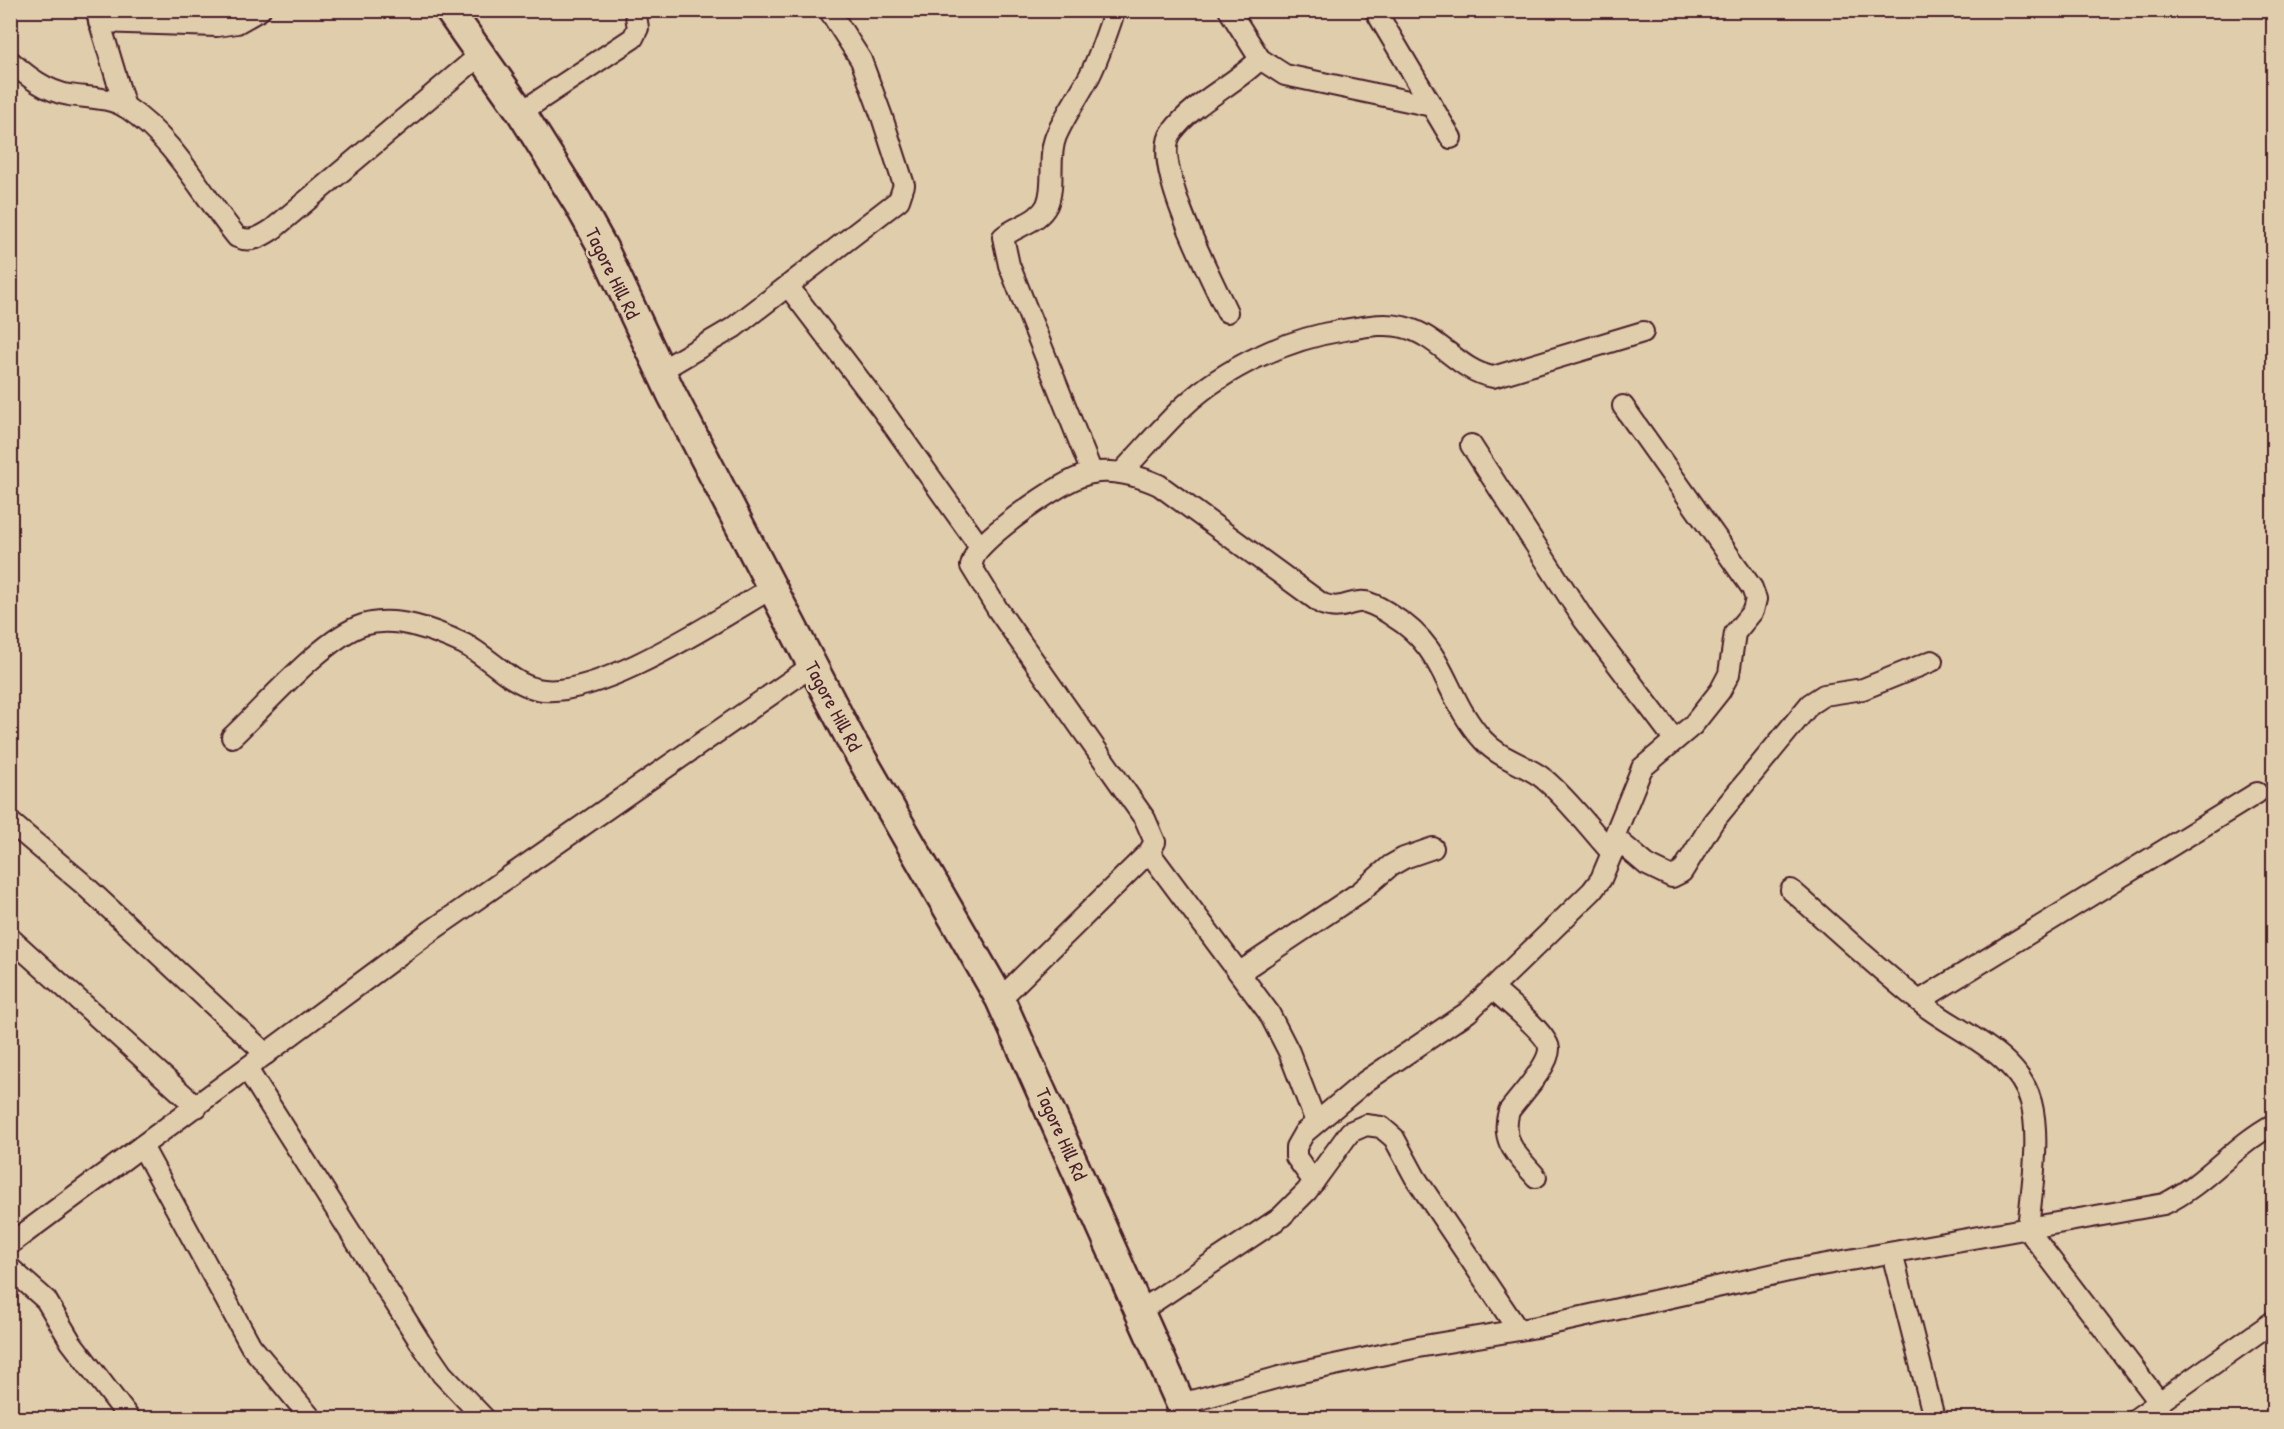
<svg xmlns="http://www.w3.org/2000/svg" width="2284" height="1429" viewBox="0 0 2284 1429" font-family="'Patrick Hand',sans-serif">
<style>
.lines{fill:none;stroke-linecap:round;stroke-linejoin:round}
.street-casing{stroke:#4a1f2b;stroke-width:24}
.secondary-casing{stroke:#4a1f2b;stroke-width:33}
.street{stroke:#dfcdab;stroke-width:20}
.secondary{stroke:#dfcdab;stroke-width:28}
.labels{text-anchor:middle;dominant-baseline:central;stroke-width:5;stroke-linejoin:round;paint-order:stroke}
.street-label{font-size:20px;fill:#4a1f2b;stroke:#dfcdab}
</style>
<rect width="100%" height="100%" fill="#dfcdab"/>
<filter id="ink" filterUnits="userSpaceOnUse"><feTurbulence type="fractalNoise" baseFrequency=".0167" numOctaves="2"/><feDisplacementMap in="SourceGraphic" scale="12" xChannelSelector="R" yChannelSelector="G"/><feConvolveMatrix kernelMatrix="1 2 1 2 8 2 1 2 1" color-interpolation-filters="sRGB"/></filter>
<g filter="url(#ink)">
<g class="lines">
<defs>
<g id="street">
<polyline points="96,10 125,107"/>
<polyline points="1229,10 1260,59 1285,75 1432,106"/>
<polyline points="1375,10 1451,138"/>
<polyline points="99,22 217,26 237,23 260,10"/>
<path d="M10 61C28 77 46 91 69 95 89 98 110 97 127 108 174 139 202 195 237 237 251 243 261 237 273 229L480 55"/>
<polyline points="521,112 633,38 638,28 635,10"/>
<polyline points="788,286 881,408 980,547"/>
<path d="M1227 312C1212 279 1149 162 1172 132 1195 101 1233 86 1260 59"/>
<polyline points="660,371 733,328 899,200 904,185 882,117 861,60 829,10"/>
<polyline points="1471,445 1584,620 1674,739"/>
<path d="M1092 473 1009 265 1003 237C1017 225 1038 223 1047 205 1056 184 1047 158 1056 136 1065 115 1079 96 1090 75 1100 55 1107 32 1115 10"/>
<path d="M1121 473C1142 451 1162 427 1184 406 1226 367 1287 339 1344 330 1363 327 1384 322 1403 327 1439 335 1458 371 1493 377L1643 332"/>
<path d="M232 737C264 707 323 638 363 625 396 615 434 630 464 644 488 656 510 683 537 689 595 702 720 618 772 588"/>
<polyline points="10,822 81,882 266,1054"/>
<polyline points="1614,837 1647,865 1672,877 1682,872 1713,822 1810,704 1824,695 1863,689 1932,661"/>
<polyline points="1149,852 1269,1013 1289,1052 1316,1122"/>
<path d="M1791 890C1836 929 1881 972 1929 1009 1965 1035 2019 1056 2031 1102 2041 1139 2031 1192 2028 1230L2160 1403"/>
<polyline points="10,938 197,1107"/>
<polyline points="1240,972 1360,892 1390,866 1404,858 1433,848"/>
<path d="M1493 989C1505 1000 1549 1035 1549 1049 1549 1066 1519 1097 1509 1111 1500 1142 1517 1155 1536 1177"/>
<path d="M1000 999 1149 852 1155 842 1145 819 998 610 971 566C973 560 974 555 978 550 997 528 1064 478 1092 473 1114 469 1138 476 1159 485L1322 604C1344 612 1350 599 1366 602 1375 605 1386 611 1394 617 1446 648 1445 699 1483 740 1500 759 1525 764 1544 779 1569 800 1590 829 1612 853"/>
<polyline points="1919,1001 2257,793"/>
<polyline points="247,1069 420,1342 442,1374 484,1418"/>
<polyline points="142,1146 251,1346 311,1418"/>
<polyline points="1314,1182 1296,1157 1296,1147 1304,1133 1366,1081 1468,1012 1592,891 1601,879 1612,853 1614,837 1642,768 1693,725 1720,691 1729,674 1735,633 1753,611 1756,599 1752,588 1623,406"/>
<polyline points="10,1244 431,931 812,666"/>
<polyline points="1892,1253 1934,1418"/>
<polyline points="10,1268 46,1300 71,1342 129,1418"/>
<polyline points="1140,1311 1281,1217 1307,1191 1350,1132 1366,1125 1381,1127 1394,1138 1415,1177 1518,1330"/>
<path d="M1181 1404 1283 1376 1418 1347 1537 1327 1793 1270 2164 1204C2206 1184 2233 1146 2274 1124"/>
<polyline points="2137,1418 2274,1321"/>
</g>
<polyline id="secondary" points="449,10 521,112 578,203 603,248 672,395 851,740 1000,999 1187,1418"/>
</defs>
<use href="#street" class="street-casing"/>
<use href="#secondary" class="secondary-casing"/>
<use href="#street" class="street"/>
<use href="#secondary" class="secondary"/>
</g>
</g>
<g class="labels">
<g class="street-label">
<text transform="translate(613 273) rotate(64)">Tagore Hill Rd</text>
<text transform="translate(834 706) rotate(62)">Tagore Hill Rd</text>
<text transform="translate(1062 1134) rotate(66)">Tagore Hill Rd</text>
</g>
</g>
<rect width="2284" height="1429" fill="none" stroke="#dfcdab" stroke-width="36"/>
<rect x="18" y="18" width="2248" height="1393" fill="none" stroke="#4a1f2b" stroke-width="2" filter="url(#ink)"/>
</svg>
